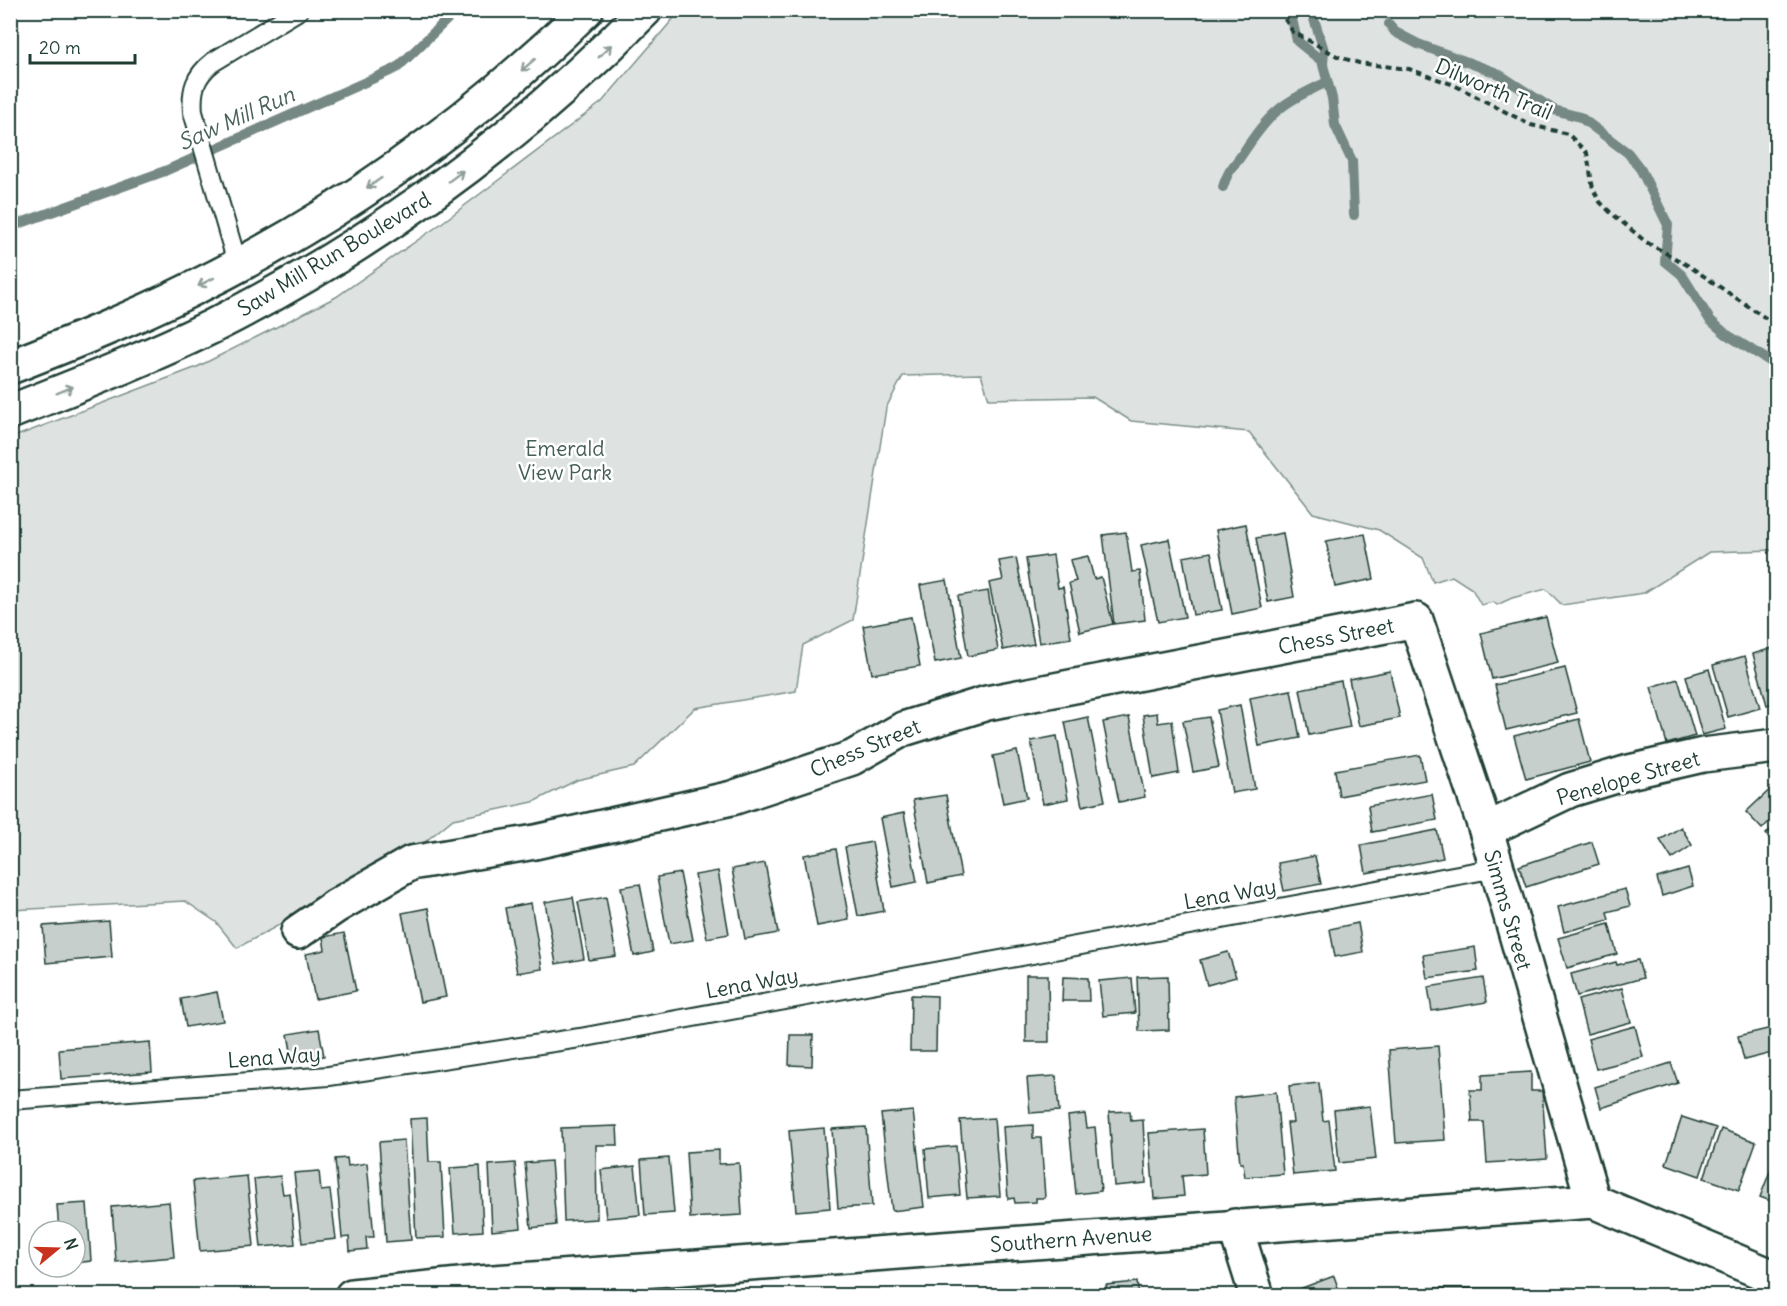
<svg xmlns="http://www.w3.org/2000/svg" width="1787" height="1306" viewBox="0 0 1787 1306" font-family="Delius,sans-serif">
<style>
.green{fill:#dee3e2;stroke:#7e908b;stroke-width:1.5}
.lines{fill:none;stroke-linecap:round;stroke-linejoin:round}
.stream{stroke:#758883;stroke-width:10}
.building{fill:#c7cfcc;stroke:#1f3d34;stroke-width:1.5}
.lane-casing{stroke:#1f3d34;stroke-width:22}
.street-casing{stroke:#1f3d34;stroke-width:38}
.secondary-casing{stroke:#1f3d34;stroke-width:38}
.highway-casing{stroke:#1f3d34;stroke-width:38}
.path{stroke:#1f3d34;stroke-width:4;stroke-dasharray:6 4.5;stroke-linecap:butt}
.lane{stroke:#fff;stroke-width:18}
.street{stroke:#fff;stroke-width:33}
.secondary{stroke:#fff;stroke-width:33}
.highway{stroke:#fff;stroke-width:33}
.oneway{stroke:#8f9e9a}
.labels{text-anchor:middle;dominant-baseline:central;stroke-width:5;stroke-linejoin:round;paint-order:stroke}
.street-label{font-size:21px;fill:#1f3d34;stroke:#fff}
.park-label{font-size:21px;fill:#455e57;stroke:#fff}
.water-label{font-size:22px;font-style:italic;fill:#4a625b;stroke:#fff}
</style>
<rect width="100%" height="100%" fill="#fff"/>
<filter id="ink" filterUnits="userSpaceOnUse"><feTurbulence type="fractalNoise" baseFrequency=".0167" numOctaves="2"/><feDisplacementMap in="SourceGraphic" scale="12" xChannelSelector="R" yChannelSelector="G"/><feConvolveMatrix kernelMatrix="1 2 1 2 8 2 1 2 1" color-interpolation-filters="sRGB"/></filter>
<g filter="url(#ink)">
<polygon class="green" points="680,11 1776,11 1776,550 1709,552 1644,593 1562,605 1546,589 1512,598 1497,605 1493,602 1481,605 1472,589 1452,576 1433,582 1423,558 1379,530 1313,513 1249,432 1131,421 1093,397 989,399 981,374 903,376 886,408 853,620 803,645 796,691 695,708 634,767 577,780 533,802 453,819 414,851 237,948 216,922 185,901 11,910 11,438 197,367 336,297 435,228 602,102"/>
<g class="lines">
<g class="stream">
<polyline points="1290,10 1297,41 1323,62"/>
<polyline points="1311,10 1324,50 1323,65 1332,98 1335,125 1352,161 1354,215"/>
<polyline points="1389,24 1395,32 1418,44 1497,73 1554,110 1580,117 1628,153 1641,170 1668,225 1665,261 1682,275 1710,320 1726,334 1776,365"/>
<path d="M1223 187C1227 172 1233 167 1241 156 1271 111 1279 105 1327 82"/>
<polyline points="10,227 165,171 397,68 457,10"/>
</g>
</g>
<g class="building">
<polygon points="1246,524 1262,608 1232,614 1216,530"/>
<polygon points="1126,532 1132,572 1140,571 1145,620 1114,624 1103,535"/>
<polygon points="1283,533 1294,597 1268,602 1256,538"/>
<polygon points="1365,534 1374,579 1335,587 1326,541"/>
<polygon points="1169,539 1185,617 1158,622 1141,545"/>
<polygon points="1211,552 1222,610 1193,615 1183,557"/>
<polygon points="1053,555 1058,588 1063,587 1071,638 1039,643 1026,559"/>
<polygon points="1088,556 1094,579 1101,577 1113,624 1080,632 1069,583 1076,581 1070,560"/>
<polygon points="1016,558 1034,644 1003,650 989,583 1003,580 999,561"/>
<polygon points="947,580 961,658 935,663 920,585"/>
<polygon points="988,591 998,650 968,656 958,596"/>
<polygon points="911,617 920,666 872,674 863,626"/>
<polygon points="1546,617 1558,663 1492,679 1481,633"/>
<polygon points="1776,647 1776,702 1767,705 1753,654"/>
<polygon points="1745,656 1760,708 1728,717 1713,665"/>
<polygon points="1565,668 1577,713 1506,730 1495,685"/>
<polygon points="1709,669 1726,729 1702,735 1686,676"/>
<polygon points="1390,671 1400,718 1359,726 1349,679"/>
<polygon points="1678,679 1695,736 1667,744 1651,687"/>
<polygon points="1341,681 1350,727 1309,735 1300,689"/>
<polygon points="1291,690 1300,738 1259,746 1250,698"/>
<polygon points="1240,705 1255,789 1232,793 1217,710"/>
<polygon points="1157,713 1158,723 1172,721 1179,773 1153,778 1143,715"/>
<polygon points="1088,717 1105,801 1082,806 1065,722"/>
<polygon points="1129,717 1145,797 1119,802 1103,722"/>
<polygon points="1209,717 1219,767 1193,772 1183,721"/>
<polygon points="1579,719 1590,762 1526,779 1514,736"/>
<polygon points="1057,736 1068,799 1043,804 1031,741"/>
<polygon points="1017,751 1027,798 1003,803 993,756"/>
<polygon points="1420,755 1425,780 1339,796 1335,770"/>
<polygon points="1776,784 1776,815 1762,829 1746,812"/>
<polygon points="1432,794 1437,820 1372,832 1368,806"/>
<polygon points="946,795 961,876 928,883 913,800"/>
<polygon points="904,813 917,882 893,887 880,818"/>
<polygon points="1776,824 1776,846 1766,834"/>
<polygon points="1681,827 1692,845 1672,859 1660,840"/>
<polygon points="1437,830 1443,858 1366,873 1361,845"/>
<polygon points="872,842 884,911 858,916 845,847"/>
<polygon points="1592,842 1599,864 1526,887 1519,866"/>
<polygon points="836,849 849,920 817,926 804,855"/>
<polygon points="1315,856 1321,884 1284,891 1278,863"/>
<polygon points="765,863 778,933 745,939 732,869"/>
<polygon points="1688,869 1693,886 1662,896 1657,878"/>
<polygon points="718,871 729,934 707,938 695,875"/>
<polygon points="680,873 693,940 669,944 657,877"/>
<polygon points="640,884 653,952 634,956 621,887"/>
<polygon points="1625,889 1630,906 1607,912 1609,920 1564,932 1558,907"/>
<polygon points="573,897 584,959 556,964 545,902"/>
<polygon points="606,897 616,956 589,960 578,902"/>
<polygon points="531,903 542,969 517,973 505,908"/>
<polygon points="428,908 446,997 420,1002 402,913"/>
<polygon points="109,921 112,957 46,963 43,926"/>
<polygon points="1358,923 1363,952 1335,957 1330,929"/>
<polygon points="1609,924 1617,954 1567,968 1558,938"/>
<polygon points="344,933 356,991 315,999 306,954 325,950 323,937"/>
<polygon points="1475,947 1478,971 1427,978 1423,955"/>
<polygon points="1228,952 1236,977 1207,985 1200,960"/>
<polygon points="1638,960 1643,978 1577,996 1571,974 1616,962 1617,965"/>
<polygon points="1026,975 1048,975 1049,1042 1026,1042"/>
<polygon points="1168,976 1169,1030 1139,1031 1137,977"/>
<polygon points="1063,977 1088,978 1089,1001 1062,1001"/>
<polygon points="1132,978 1135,1013 1103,1016 1099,981"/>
<polygon points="1483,978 1487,1002 1432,1011 1428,987"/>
<polygon points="1622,988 1631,1022 1587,1034 1578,1000"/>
<polygon points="217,992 223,1021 186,1027 181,999"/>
<polygon points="911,995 937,996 936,1051 910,1051"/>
<polygon points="1635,1026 1643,1057 1596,1069 1588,1039"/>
<polygon points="1776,1027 1776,1052 1744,1060 1738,1036"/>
<polygon points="319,1029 324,1056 293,1062 288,1034"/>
<polygon points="790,1035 813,1035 812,1066 789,1065"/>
<polygon points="150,1042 152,1072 61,1079 59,1049"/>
<polygon points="1438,1046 1445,1140 1396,1143 1389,1050"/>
<polygon points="1671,1063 1678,1083 1601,1108 1595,1087"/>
<polygon points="1531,1072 1531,1091 1542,1091 1547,1159 1487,1163 1484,1122 1472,1122 1470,1090 1482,1090 1482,1075"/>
<polygon points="1056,1076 1059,1111 1030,1113 1027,1078"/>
<polygon points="1319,1083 1323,1121 1329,1120 1335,1171 1293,1175 1287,1123 1293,1123 1289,1086"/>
<polygon points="1276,1092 1283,1174 1245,1177 1243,1163 1240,1163 1234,1097"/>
<polygon points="1370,1106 1376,1159 1339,1163 1334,1110"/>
<polygon points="913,1111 924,1207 892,1211 881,1114"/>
<polygon points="1130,1111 1131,1121 1143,1120 1146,1183 1114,1186 1109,1112"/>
<polygon points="1085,1114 1087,1128 1095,1127 1101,1191 1076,1194 1068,1116"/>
<polygon points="1682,1117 1716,1128 1700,1176 1666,1164"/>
<polygon points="427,1118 429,1162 441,1162 445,1237 416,1238 410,1119"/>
<polygon points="994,1118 1000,1196 967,1198 960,1120"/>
<polygon points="1033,1125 1033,1138 1041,1138 1045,1198 1036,1198 1036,1202 1015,1203 1014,1198 1008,1199 1003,1127"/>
<polygon points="617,1126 618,1145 596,1145 597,1219 564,1221 561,1128"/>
<polygon points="866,1127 872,1206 838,1208 832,1129"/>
<polygon points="824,1128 830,1208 796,1211 789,1131"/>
<polygon points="1203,1129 1206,1174 1182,1176 1184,1196 1154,1199 1149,1133"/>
<polygon points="1721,1129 1756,1142 1739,1190 1704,1178"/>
<polygon points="404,1140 411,1240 386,1242 379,1142"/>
<polygon points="956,1146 960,1195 929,1198 925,1149"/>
<polygon points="719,1150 719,1164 739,1163 742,1215 690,1218 686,1152"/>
<polygon points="1776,1156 1776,1203 1760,1197"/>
<polygon points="347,1158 348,1166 367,1163 374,1237 366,1237 367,1249 350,1251 349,1237 342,1238 335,1159"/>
<polygon points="669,1158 674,1213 645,1215 641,1160"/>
<polygon points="551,1161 556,1225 531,1228 525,1163"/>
<polygon points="515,1163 521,1228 492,1231 489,1165"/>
<polygon points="480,1166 483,1231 455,1233 450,1168"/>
<polygon points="635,1166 640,1215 606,1218 601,1170"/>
<polygon points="319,1171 321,1191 330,1190 336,1239 302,1243 294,1173"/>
<polygon points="247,1176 254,1246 200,1251 193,1181"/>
<polygon points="280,1176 283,1194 290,1193 295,1244 261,1247 254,1179"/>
<polygon points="169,1202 174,1257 116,1262 112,1207"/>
<polygon points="87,1203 91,1261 75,1263 75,1231 59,1231 57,1205"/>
<polygon points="1334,1276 1341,1296 1295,1296 1294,1291"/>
<polygon points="1137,1282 1139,1296 1107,1296 1106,1285"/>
<rect x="1422" y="1288" width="151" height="8"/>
<polygon points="1020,1289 1021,1296 983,1296 983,1292"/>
</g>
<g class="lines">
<defs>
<g id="lane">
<path d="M238 266 193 112C191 90 195 76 213 62L299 10"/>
<polyline points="10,1100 329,1076 580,1038 1496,868"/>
</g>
<g id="street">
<polyline points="1486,830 1570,790 1629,772 1703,755 1776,746"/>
<polyline points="298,932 336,906 411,863 535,842 732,798 852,758 903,729 987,703 1416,620 1486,830 1593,1201"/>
<polyline points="1235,1226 1257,1296"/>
</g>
<polyline id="secondary" points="352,1296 479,1283 1593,1201 1776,1278"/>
<g id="highway">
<path d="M10 367C71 343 132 319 190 290 336 219 470 123 586 10"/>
<path d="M10 412C78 385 146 359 211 327 372 246 519 139 645 10"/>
</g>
</defs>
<use href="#lane" class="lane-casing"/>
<use href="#street" class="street-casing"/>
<use href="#secondary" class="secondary-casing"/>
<use href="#highway" class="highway-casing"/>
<g class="path">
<polyline points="1279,10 1293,32 1339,57 1359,63 1409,69 1454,85 1531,125 1568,134 1587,153 1593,189 1600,202 1610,212 1646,242 1689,266 1776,325"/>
<polyline points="10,1275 12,1291 17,1296"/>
</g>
<use href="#lane" class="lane"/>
<use href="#street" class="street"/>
<use href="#secondary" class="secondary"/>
<use href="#highway" class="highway"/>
</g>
<defs><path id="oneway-shaft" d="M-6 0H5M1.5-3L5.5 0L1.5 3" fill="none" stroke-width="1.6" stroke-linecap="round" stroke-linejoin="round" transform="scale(1.5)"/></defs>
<g class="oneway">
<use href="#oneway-shaft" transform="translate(605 51) rotate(-45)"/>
<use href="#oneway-shaft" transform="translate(528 65) rotate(139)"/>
<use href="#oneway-shaft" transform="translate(456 176) rotate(-37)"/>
<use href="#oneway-shaft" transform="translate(374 183) rotate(146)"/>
<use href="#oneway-shaft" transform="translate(206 282) rotate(153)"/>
<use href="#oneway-shaft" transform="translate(65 390) rotate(-22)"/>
</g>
</g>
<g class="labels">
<g class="street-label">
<text transform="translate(1494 89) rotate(23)">Dilworth Trail</text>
<text transform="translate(334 254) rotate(-31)">Saw Mill Run Boulevard</text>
<text transform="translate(1336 636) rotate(-11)">Chess Street</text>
<text transform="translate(865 748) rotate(-23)">Chess Street</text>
<text transform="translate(1628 778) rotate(-16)">Penelope Street</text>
<text transform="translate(1230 894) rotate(-10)">Lena Way</text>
<text transform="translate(1508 910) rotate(74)">Simms Street</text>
<text transform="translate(752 983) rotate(-10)">Lena Way</text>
<text transform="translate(274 1057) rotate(-4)">Lena Way</text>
<text transform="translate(1071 1239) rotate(-4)">Southern Avenue</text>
</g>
<g class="park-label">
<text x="565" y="448">Emerald<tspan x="565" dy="24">View Park</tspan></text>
</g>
<g class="water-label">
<text transform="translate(236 118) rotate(-24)">Saw Mill Run</text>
</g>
</g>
<rect width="1787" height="1306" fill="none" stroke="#fff" stroke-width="36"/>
<rect x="18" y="18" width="1751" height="1270" fill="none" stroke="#1f3d34" stroke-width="2" filter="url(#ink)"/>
<g transform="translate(57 1249) rotate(71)"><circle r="28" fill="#ffffff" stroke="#a5b1ae" stroke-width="1.5"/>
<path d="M0-4.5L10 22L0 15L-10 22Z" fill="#c8321e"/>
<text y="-9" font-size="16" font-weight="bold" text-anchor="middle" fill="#1f3d34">N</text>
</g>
<path d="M30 54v9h105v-9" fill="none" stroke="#1f3d34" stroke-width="3"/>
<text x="39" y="54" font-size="18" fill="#1f3d34" stroke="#ffffff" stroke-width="4.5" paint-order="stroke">20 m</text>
</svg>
